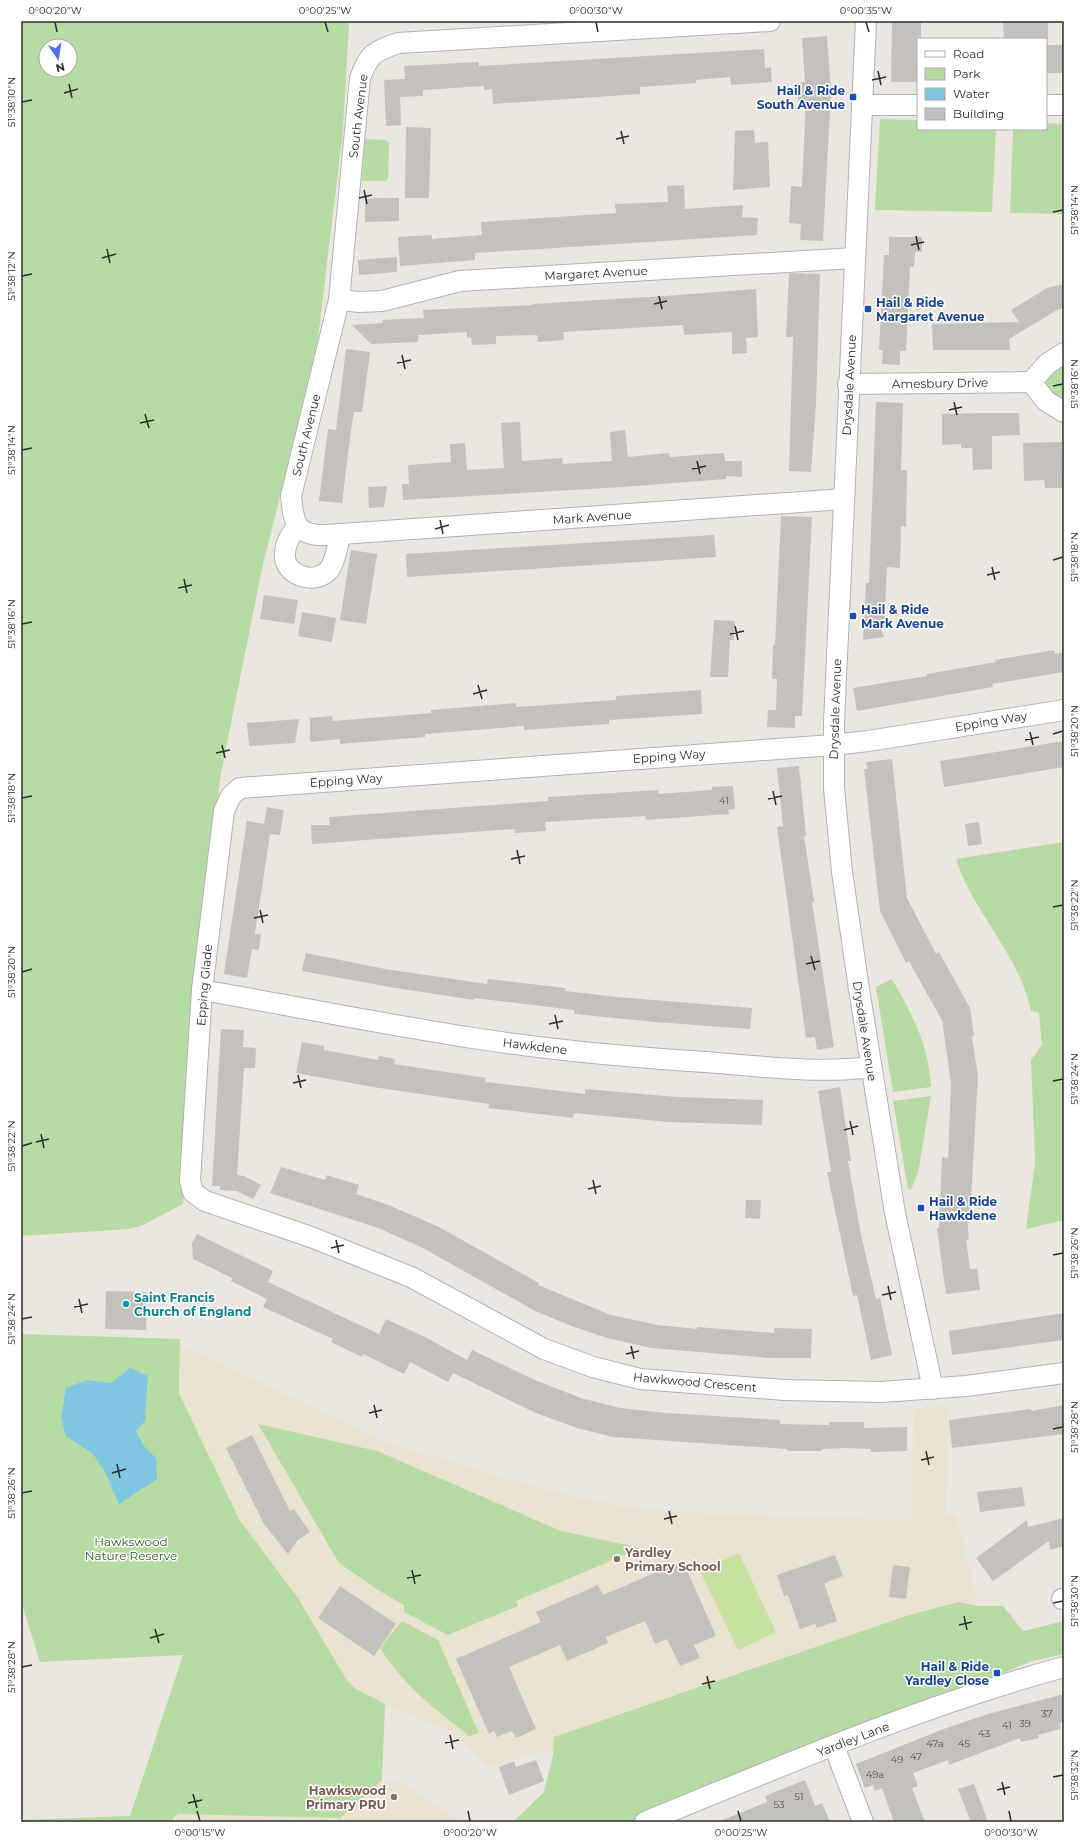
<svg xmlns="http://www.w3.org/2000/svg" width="1085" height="1843" viewBox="0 0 1085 1843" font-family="Montserrat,sans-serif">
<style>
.education{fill:#ebe3d1}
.green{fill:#b6dca3;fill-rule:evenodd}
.pitch{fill:#c6e1a0}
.water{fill:#7fc7e1}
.building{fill:#c4c0bc}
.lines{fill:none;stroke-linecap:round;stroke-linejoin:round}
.minor-casing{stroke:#b0b2ba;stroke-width:22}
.minor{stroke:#fff;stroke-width:20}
.ticks{fill:none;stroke:#2c2c2c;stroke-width:1.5}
.transit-dot{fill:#1a4fb4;stroke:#fff;stroke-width:1.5}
.culture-dot{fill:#0f9aa8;stroke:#fff;stroke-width:1.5}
.education-dot{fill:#8d6e63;stroke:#fff;stroke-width:1.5}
.labels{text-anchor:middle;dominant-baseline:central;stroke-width:3;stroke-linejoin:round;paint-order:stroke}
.number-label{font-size:10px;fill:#525150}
.transit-label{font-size:12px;font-weight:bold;fill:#164399;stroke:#fff;text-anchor:start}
.street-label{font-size:12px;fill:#2c2c2c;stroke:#fff}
.culture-label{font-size:12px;font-weight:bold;fill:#0d838f;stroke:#fff;text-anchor:start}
.park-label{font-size:12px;fill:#306123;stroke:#fff}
.education-label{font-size:12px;font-weight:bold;fill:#785e54;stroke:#fff;text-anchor:start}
.neatline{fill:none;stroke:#2c2c2c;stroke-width:1.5}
.ticks-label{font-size:10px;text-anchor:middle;fill:#2c2c2c}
</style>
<rect width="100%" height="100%" fill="#ece6e0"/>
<g class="education">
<polygon points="179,1344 388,1443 532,1486 577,1497 628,1507 695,1513 805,1518 912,1519 914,1409 948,1405 946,1516 956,1516 978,1606 959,1602 555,1737 553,1752 525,1755 495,1767 488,1766 451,1732 385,1704 356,1689 346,1679 298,1598 239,1519 179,1393"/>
<polygon points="382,1780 400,1781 457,1819 485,1820 484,1822 169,1822 177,1814 340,1818"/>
</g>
<g class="green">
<path d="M21 21H349L343 131 316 355 263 564 221 773 195 990 183 1204 141 1226 128 1229 21 1236ZM46 46H70V70H46Z"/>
<polygon points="880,119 918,120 918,129 996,129 992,212 875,210"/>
<polygon points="1046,123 1064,124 1064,214 1010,213 1013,129 1046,129"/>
<polygon points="366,139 386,140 389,143 388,178 386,181 362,181 364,142"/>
<polygon points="1064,361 1064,403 1041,385 1044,375"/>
<path d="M1064 842V1220L1026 1229 1035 1162 1031 1060 1042 1045 1039 1013 1031 1011C1020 955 973 913 956 859Z"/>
<path d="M892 979C912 1014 929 1045 931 1087L893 1092 876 987Z"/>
<polygon points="931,1096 918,1173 911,1189 908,1189 893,1101"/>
<polygon points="21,1334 180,1339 179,1393 239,1519 298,1598 346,1679 356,1689 385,1704 382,1780 340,1818 178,1814 169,1822 21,1822 21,1820 130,1816 183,1655 40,1662 21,1601"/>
<polygon points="258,1424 377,1451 561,1531 641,1548 516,1601 518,1606 448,1635 404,1612 404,1605 378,1590 339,1563"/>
<polygon points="959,1602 978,1606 1003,1606 1023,1631 1064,1621 1064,1654 1032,1661 805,1753 628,1822 513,1822 544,1792 553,1755 554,1737 909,1615"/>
<path d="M402 1621 438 1640 479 1733 469 1736C434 1708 405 1687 380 1648Z"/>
</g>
<polygon class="pitch" points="739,1553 776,1632 738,1650 700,1571"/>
<polygon class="water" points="130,1368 148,1376 145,1421 136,1431 144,1446 156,1458 157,1479 119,1504 104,1470 93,1454 66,1436 61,1418 66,1388 87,1380 111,1383"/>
<g class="building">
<polygon points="892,21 921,21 921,39 918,39 918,82 891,82"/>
<polygon points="1003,21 1048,21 1048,39 1004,39"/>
<polygon points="827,36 831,92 823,241 800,240 801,224 789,223 791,186 802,187 806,100 798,100 797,83 805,82 802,38"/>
<rect x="1046" y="45" width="18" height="28"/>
<polygon points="764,49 765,68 771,67 772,82 731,85 730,77 696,80 696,83 640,87 640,94 493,104 492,89 484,90 484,86 423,90 423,96 400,97 401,125 386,126 384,80 405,79 404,66 479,62 479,66"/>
<polygon points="406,127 431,128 429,198 405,198"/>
<polygon points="754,130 755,143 768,142 770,187 733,190 735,131"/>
<polygon points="684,185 685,209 743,205 742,217 758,218 757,235 475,253 475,260 400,266 398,237 432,235 432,239 482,235 481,222 616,213 615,204 668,202 667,186"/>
<polygon points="382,198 399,198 399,221 365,222 365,199"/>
<polygon points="889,237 922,237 922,252 915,252 914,267 910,267 906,351 900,351 900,365 882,364 883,350 879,350 884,255 889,255"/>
<polygon points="397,257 397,272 359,275 358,260"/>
<polygon points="789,273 820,274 816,403 811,472 789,471 793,337 786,337"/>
<polygon points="1064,284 1064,308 1057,310 1009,339 1010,350 933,350 932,324 1019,322 1011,310 1047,288"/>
<polygon points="756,289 758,337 746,338 747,353 732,354 732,332 684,335 683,325 563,332 564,340 538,342 537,335 496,336 496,344 472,345 471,337 467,338 467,332 418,335 418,342 371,344 352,325 383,323 383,320 424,318 423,310 533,305 533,304 665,296"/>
<polygon points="346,349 370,352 362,412 354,412 352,423 342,503 319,501 328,429 336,430"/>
<polygon points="876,402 903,403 901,470 907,470 906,527 901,526 900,568 887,567 884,628 881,629 884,637 863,640 866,583 869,583"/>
<polygon points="979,413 1019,413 1020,435 992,436 992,469 973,470 972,448 961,448 961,444 942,445 942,414"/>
<polygon points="520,422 522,461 562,458 563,464 612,461 610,432 625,430 628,457 669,453 670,457 724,453 725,461 742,461 742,477 726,476 726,479 623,487 403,500 402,484 409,484 408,465 451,462 450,444 465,443 467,470 504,468 501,423"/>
<polygon points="1062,442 1063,488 1045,488 1044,480 1024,481 1023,443"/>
<polygon points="387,486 384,507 369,508 368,487"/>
<polygon points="781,516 812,517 802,716 795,716 795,728 767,727 768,710 776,710 777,679 772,679 773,645 775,645"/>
<polygon points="714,535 716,557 407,577 406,554"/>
<polygon points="351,550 377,554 366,624 340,620"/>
<polygon points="264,595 298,600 294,624 260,619"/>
<polygon points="302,612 336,618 332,642 298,636"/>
<polygon points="714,620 735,621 734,640 730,640 728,677 710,677"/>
<polygon points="1054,650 1055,654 1064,652 1064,672 992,684 993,687 857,711 853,688 927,676 927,674 996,662 995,660"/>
<polygon points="701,690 702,714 609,720 609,724 524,730 524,726 425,734 425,737 340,744 340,739 310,742 310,718 332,716 333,721 431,713 431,710 516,703 516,707 616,700 616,696"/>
<polygon points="299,719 295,743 249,746 247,723"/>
<polygon points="1064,741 1064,767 944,787 940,761"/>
<polygon points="892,759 907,898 936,954 939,952 970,1008 974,1036 972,1037 978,1076 970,1218 967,1217 969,1239 966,1240 970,1269 977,1269 980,1290 946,1294 937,1228 939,1228 942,1157 948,1158 951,1084 943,1026 942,1020 927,994 909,961 906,963 880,911 864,769 867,769 866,762"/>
<polygon points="799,766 806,836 804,836 814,902 812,902 834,1047 817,1050 815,1037 806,1038 777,827 783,826 777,768"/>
<polygon points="733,786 735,809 728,810 729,814 646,820 645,816 578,820 545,822 546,831 515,833 515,829 312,844 311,825 330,825 329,817 548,801 548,797 658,790 658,794 686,792 712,790 712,787"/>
<polygon points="267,807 284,810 280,835 270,834 255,934 261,934 259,950 252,949 247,978 224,974 247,821 264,824"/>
<polygon points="979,822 982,844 968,846 965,824"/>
<polygon points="306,953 385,969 487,984 488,979 565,988 565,991 617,997 752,1008 750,1029 655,1022 574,1014 574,1010 474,998 474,1000 390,987 302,971"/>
<polygon points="221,1029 244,1030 243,1047 256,1048 255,1068 244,1068 237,1175 244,1176 261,1185 253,1199 237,1191 220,1190 220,1186 212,1186"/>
<polygon points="302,1042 324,1046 324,1050 378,1060 379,1056 395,1059 394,1064 486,1078 485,1082 520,1086 585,1094 585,1089 677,1097 763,1100 762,1125 668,1122 574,1113 573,1118 488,1108 489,1104 373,1087 296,1073"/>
<polygon points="840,1087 851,1161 848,1161 861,1235 876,1299 880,1298 892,1355 871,1360 857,1295 853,1296 827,1172 831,1172 818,1091"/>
<polygon points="281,1167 325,1180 327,1175 359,1185 356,1194 391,1206 439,1227 539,1283 538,1285 611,1315 658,1325 697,1329 697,1327 774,1333 774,1328 812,1329 811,1358 769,1358 651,1348 607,1338 574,1327 535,1311 421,1247 378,1228 270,1193"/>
<polygon points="746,1200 761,1200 760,1219 745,1218"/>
<polygon points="197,1234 273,1271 268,1282 379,1334 386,1319 425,1337 467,1360 472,1350 537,1381 581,1398 620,1408 666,1413 780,1420 780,1424 829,1425 829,1422 864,1422 864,1428 907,1427 907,1451 871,1452 871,1449 847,1448 822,1449 822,1451 787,1451 787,1449 613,1437 577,1428 536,1413 453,1373 448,1382 410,1362 404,1374 363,1354 362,1357 331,1342 333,1339 263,1307 267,1299 231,1281 232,1278 193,1259 192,1243"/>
<polygon points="106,1291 147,1292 146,1330 105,1329"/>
<polygon points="1064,1313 1064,1340 952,1355 949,1331"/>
<polygon points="1064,1405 1064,1434 952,1448 949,1420 1031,1409 1031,1411"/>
<polygon points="252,1435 290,1511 294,1509 310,1532 298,1540 288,1554 264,1524 226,1448"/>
<polygon points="1022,1487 1025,1506 980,1512 977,1492"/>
<polygon points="1064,1518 1064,1546 1050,1550 1049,1541 993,1581 976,1558 1027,1520 1028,1527"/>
<polygon points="835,1555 843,1576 824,1583 837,1621 817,1628 815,1624 800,1629 788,1595 784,1596 777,1575"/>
<polygon points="683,1561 716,1636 694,1645 700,1658 680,1666 667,1639 655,1644 645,1621 606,1637 608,1643 567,1661 560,1645 509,1667 536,1729 516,1738 512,1731 497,1737 494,1731 489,1734 456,1659 541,1622 536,1612 598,1585 603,1595"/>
<polygon points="893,1565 910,1567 906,1599 889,1597"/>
<polygon points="340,1586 396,1624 374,1656 318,1618"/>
<polygon points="1064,1694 1064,1722 1059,1723 1061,1729 1038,1735 1039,1738 1021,1742 1020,1738 949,1765 948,1760 913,1773 918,1786 912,1788 925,1822 894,1822 882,1788 875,1791 873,1785 865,1788 856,1764 941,1730 988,1714"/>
<polygon points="536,1760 544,1781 509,1795 499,1767 514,1761 516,1767"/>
<polygon points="805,1780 815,1806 822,1803 830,1822 718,1822 767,1802 765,1796"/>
<polygon points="974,1784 988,1822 971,1822 958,1789"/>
</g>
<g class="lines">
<defs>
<g id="minor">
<polyline points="866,21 834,723 834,788 842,872 859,989 895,1213 933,1389"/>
<polyline points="862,105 918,105"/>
<polyline points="1046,105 1064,105"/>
<polyline points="339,300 360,302 382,301 460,281 855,258"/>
<polyline points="1031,382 1046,401 1064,412"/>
<polyline points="1031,382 1047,364 1064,353"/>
<polyline points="848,384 1031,382"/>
<path d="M297 526 293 513 291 496 339 300 360 78C369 54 373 52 398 43L770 21"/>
<path d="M297 526C310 538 323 535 341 534L844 499"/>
<path d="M297 526C291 535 285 543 285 554 283 575 315 586 329 570 336 561 337 545 341 534"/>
<polyline points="1064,710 868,741 833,745 240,788 231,796 224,811 202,990 190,1180 193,1192 205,1201 311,1237 411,1277 544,1349 593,1367 640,1379 785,1390 881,1392 966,1386 1064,1373"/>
<path d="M202 990C293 1006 382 1024 473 1038 550 1050 628 1057 705 1062 760 1066 816 1074 871 1067"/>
<polyline points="1062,1599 1064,1599"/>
<polyline points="834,1746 863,1822"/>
<path d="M645 1822C782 1766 920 1706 1064 1667"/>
</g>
</defs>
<use href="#minor" class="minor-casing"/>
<use href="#minor" class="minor"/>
</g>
<path class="ticks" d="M55 22 57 32M325 22 328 32M596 22 598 32M866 22 869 32M878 71 881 85M872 80 886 77M69 84 72 98M64 93 78 89M22 102 32 100M621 131 624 144M616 139 629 136M364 190 367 204M359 198 372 195M1053 212 1063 210M916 236 919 250M911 245 924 242M107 249 110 263M102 258 116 254M22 276 32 274M659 296 662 309M654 304 667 301M402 355 405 369M397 363 411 360M1053 386 1063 384M954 402 957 415M949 410 962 407M145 414 149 428M140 423 154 420M22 450 32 448M697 461 700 474M692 469 706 466M440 520 443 534M435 529 449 525M1053 560 1063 557M992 567 995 580M987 575 1000 572M184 579 187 593M178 588 192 585M22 624 32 622M735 626 738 640M730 634 744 631M478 685 482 699M473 694 487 690M1030 732 1033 745M1053 734 1063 731M1025 740 1039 737M222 745 225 758M216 753 230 750M773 791 776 805M22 798 32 796M768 799 782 796M517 850 520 864M511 859 525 856M1053 907 1063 905M260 910 263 923M254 918 268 915M811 956 815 970M806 964 820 961M22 972 32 969M555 1015 558 1029M549 1024 563 1021M298 1075 301 1088M1053 1081 1063 1079M293 1083 306 1080M850 1121 853 1135M844 1130 858 1126M41 1134 44 1148M36 1142 49 1139M22 1146 32 1143M593 1180 596 1194M588 1189 601 1186M336 1240 339 1253M331 1248 344 1245M1053 1255 1063 1253M888 1286 891 1300M882 1295 896 1292M79 1299 82 1313M74 1307 88 1304M22 1319 32 1317M631 1346 634 1359M626 1354 639 1351M374 1405 377 1418M369 1413 382 1410M1053 1429 1063 1427M926 1451 929 1465M921 1460 934 1457M117 1464 120 1478M112 1473 126 1469M22 1493 32 1491M669 1511 672 1524M664 1519 677 1516M412 1570 415 1584M407 1578 421 1575M1053 1603 1063 1601M964 1616 967 1630M959 1625 972 1622M155 1629 159 1643M150 1638 164 1634M22 1667 32 1665M707 1676 710 1689M702 1684 715 1681M450 1735 453 1749M445 1743 459 1740M1053 1777 1063 1775M1002 1782 1005 1795M997 1790 1010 1787M193 1794 197 1808M188 1803 202 1800M197 1811 200 1821M468 1811 470 1821M738 1811 741 1821M1009 1811 1011 1821"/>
<g class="transit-dot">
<rect x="849" y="93" width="8" height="8" rx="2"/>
<rect x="864" y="305" width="8" height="8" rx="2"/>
<rect x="849" y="612" width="8" height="8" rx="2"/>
<rect x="917" y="1204" width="8" height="8" rx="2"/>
<rect x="993" y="1669" width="8" height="8" rx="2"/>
</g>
<circle class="culture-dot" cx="126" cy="1304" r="4"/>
<g class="education-dot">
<circle cx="617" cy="1559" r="4"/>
<circle cx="394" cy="1797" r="4"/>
</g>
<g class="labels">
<g class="number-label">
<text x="724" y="800">41</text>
<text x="1047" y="1713">37</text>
<text x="1025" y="1723">39</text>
<text x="1007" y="1725">41</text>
<text x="984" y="1733">43</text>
<text x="935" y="1743">47a</text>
<text x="964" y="1743">45</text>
<text x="916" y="1756">47</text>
<text x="897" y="1759">49</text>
<text x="875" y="1774">49a</text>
<text x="799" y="1796">51</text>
<text x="779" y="1804">53</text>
</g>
<g class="transit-label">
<text x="845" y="90" text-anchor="end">Hail &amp; Ride<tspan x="845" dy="14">South Avenue</tspan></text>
<text x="876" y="302">Hail &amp; Ride<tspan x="876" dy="14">Margaret Avenue</tspan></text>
<text x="861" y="609">Hail &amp; Ride<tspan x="861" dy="14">Mark Avenue</tspan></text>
<text x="929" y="1201">Hail &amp; Ride<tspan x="929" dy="14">Hawkdene</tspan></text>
<text x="989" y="1666" text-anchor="end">Hail &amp; Ride<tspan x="989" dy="14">Yardley Close</tspan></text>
</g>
<g class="street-label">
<text transform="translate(358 116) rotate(-83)">South Avenue</text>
<text transform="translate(596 273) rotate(-3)">Margaret Avenue</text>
<text transform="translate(940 383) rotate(-1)">Amesbury Drive</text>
<text transform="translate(849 385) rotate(-87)">Drysdale Avenue</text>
<text transform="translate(306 435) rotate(-76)">South Avenue</text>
<text transform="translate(592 517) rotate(-4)">Mark Avenue</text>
<text transform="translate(835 709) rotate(-88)">Drysdale Avenue</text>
<text transform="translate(991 721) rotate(-9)">Epping Way</text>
<text transform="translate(669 756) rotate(-4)">Epping Way</text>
<text transform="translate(346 780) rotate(-4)">Epping Way</text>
<text transform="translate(204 985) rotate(-85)">Epping Glade</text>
<text transform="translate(865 1031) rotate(81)">Drysdale Avenue</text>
<text transform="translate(535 1046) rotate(7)">Hawkdene</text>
<text transform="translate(695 1382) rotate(5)">Hawkwood Crescent</text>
<text transform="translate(853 1739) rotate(-21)">Yardley Lane</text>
</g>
<g class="culture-label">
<text x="134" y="1297">Saint Francis<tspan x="134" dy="14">Church of England</tspan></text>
</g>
<g class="park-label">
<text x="131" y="1541">Hawkswood<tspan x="131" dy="14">Nature Reserve</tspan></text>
</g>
<g class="education-label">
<text x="625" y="1552">Yardley<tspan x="625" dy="14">Primary School</tspan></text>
<text x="386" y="1790" text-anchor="end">Hawkswood<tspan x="386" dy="14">Primary PRU</tspan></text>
</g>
</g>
<rect width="1085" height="1843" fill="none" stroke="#ffffff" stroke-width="44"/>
<rect x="917" y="38" width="130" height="92" fill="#ffffff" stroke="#ababab"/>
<rect x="925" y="51" width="20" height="6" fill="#ffffff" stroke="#ababab"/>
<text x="953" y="58" font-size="12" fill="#2c2c2c">Road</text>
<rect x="925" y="68" width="20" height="12" fill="#b6dca3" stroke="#ababab"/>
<text x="953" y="78" font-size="12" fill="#2c2c2c">Park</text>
<rect x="925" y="88" width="20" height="12" fill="#7fc7e1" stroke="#ababab"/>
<text x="953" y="98" font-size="12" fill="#2c2c2c">Water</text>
<rect x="925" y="108" width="20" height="12" fill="#c4c0bc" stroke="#ababab"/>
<text x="953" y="118" font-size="12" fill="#2c2c2c">Building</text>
<g transform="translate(58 58) rotate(167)"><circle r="19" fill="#ffffff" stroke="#ababab"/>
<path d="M0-3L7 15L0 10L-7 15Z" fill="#536fe5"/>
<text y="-6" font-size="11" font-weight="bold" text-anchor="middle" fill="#2c2c2c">N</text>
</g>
<rect x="22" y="22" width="1041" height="1799" class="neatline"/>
<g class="ticks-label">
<text x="55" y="14">0°00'20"W</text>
<text x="325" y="14">0°00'25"W</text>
<text x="596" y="14">0°00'30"W</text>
<text x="866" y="14">0°00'35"W</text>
<text transform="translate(11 102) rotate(-90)" y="4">51°38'10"N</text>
<text transform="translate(1074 210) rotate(-90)" y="4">51°38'14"N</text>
<text transform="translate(11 276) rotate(-90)" y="4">51°38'12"N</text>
<text transform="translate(1074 384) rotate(-90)" y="4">51°38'16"N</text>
<text transform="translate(11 450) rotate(-90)" y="4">51°38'14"N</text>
<text transform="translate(1074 557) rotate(-90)" y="4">51°38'18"N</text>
<text transform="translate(11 624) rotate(-90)" y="4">51°38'16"N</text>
<text transform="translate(1074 731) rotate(-90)" y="4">51°38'20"N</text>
<text transform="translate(11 798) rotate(-90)" y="4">51°38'18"N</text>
<text transform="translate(1074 905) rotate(-90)" y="4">51°38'22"N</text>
<text transform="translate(11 972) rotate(-90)" y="4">51°38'20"N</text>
<text transform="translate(1074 1079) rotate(-90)" y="4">51°38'24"N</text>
<text transform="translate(11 1146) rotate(-90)" y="4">51°38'22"N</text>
<text transform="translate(1074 1253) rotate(-90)" y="4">51°38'26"N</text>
<text transform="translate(11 1319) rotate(-90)" y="4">51°38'24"N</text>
<text transform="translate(1074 1427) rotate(-90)" y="4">51°38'28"N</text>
<text transform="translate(11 1493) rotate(-90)" y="4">51°38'26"N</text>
<text transform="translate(1074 1601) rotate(-90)" y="4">51°38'30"N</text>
<text transform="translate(11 1667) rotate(-90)" y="4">51°38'28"N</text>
<text transform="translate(1074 1775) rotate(-90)" y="4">51°38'32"N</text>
<text x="200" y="1836">0°00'15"W</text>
<text x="470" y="1836">0°00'20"W</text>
<text x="741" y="1836">0°00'25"W</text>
<text x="1011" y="1836">0°00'30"W</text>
</g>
</svg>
